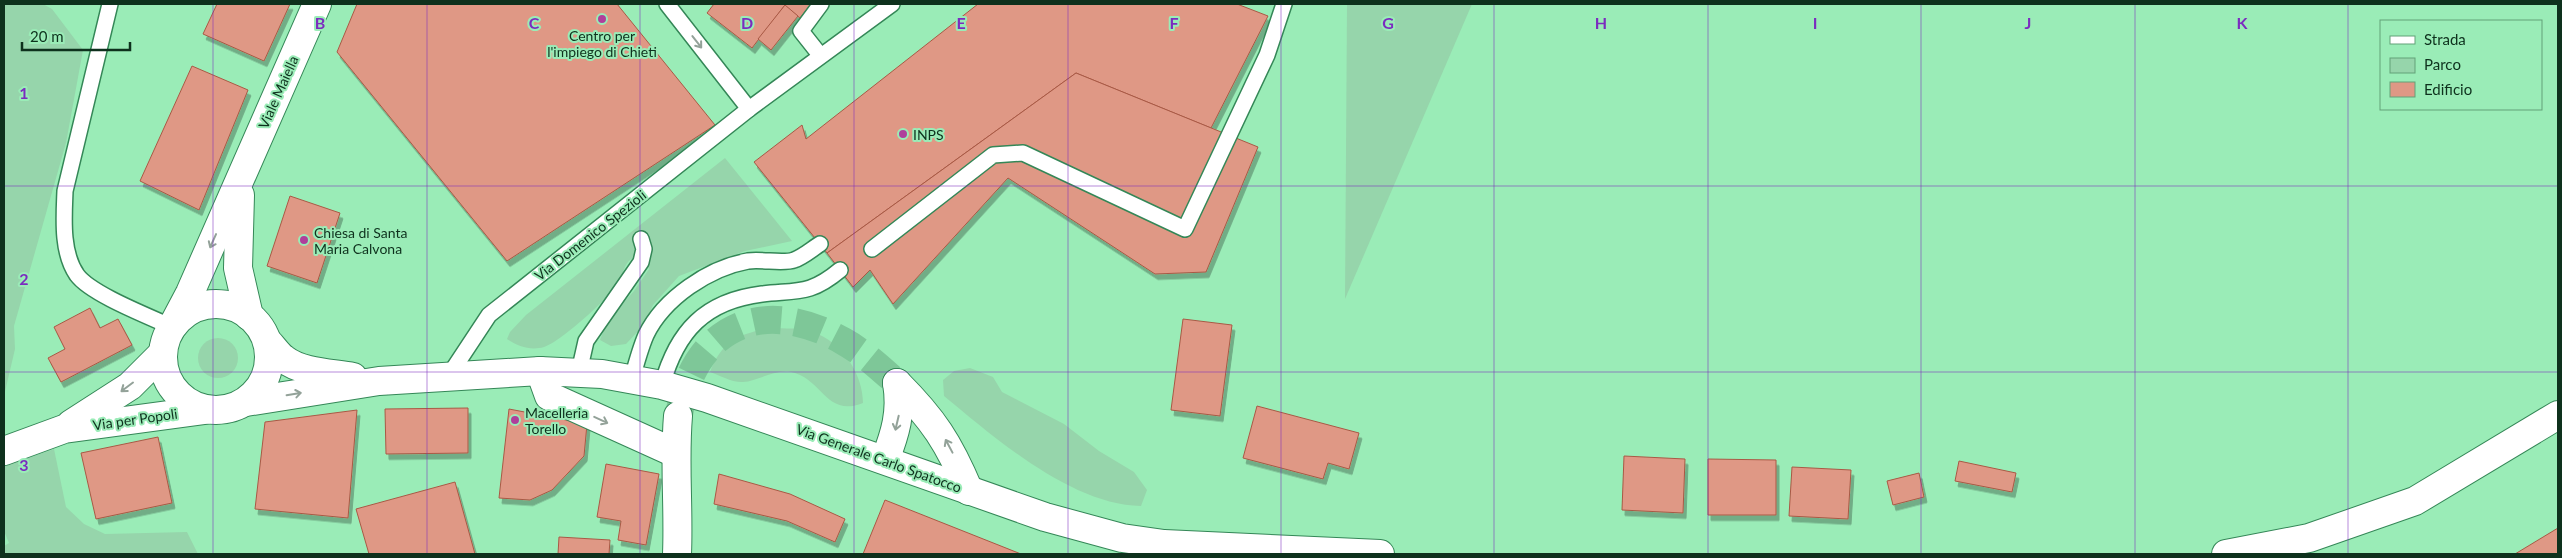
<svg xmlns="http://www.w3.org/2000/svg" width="2562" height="558" viewBox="0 0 2562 558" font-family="Lato,sans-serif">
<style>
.green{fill:#96d5ab}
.building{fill:#df9885;stroke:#a95945;filter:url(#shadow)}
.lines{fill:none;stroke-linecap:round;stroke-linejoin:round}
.minor-tunnel{stroke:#7ec798;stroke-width:28;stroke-dasharray:28 14;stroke-linecap:butt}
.service-casing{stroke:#348757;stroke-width:18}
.minor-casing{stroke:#348757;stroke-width:30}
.secondary-casing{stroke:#348757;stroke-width:30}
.service{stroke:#fff;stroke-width:15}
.minor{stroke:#fff;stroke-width:28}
.secondary{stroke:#fff;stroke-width:28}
.oneway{stroke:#93a299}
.grid{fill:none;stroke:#7b2cbf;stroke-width:1;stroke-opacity:0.55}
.poi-dot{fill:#af3f9b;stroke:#9aecb7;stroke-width:2}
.labels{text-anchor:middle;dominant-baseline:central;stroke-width:4;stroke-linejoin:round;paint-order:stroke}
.poi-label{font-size:14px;fill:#0e311d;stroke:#9aecb7;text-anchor:start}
.street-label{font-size:14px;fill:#0e311d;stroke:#9aecb7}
.grid-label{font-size:16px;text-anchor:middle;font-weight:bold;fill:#7b2cbf;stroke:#9aecb7;stroke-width:4;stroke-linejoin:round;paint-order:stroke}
</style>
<defs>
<filter id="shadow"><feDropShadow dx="3" dy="5.5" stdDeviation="0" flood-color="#0004"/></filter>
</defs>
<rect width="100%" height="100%" fill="#9aecb7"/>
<g class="green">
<polygon points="4,4 43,4 52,9 83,50 66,143 14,326 15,349 4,396"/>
<polygon points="1347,4 1472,4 1345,299"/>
<path d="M725 158 792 241 745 251 679 276 653 305 644 325 626 344 611 346 600 340 608 319 634 291 649 269 646 259 636 256C622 263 625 273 618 284 609 298 559 343 544 347 530 351 518 346 507 339L510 332 526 315Z"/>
<path d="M770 328C784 329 800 327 813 332 842 342 863 374 863 403 826 418 822 378 791 372 775 369 758 381 743 382 733 383 719 375 710 372 722 341 738 334 770 328Z"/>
<circle cx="218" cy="358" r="20"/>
<path d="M970 368 993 377 1002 392 1064 424 1099 451 1134 472 1147 490 1141 506C1072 505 996 439 944 396L943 380 954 371Z"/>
<polygon points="54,449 66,507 84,524 105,534 187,532 198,554 4,554 4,546 9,543 4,531 4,466"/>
</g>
<g class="building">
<polygon points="217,4 290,4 264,61 203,34"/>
<polygon points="357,4 617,4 715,125 507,261 337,52"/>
<polygon points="714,4 783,4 785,5 752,48 707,13"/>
<polygon points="783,4 811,4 800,18"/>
<polygon points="978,4 1237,4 1268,16 1211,128 1076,73 827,253 754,162 802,125 806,139"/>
<polygon points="785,5 798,16 771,50 758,39"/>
<polygon points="192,66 248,90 199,210 140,181"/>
<polygon points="1076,73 1258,147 1206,272 1155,274 1008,178 893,304 870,270 853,287 827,253"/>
<polygon points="290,196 340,213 317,283 267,266"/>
<polygon points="90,308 100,328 118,319 132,345 61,382 48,358 65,349 54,327"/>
<polygon points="1183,319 1232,325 1220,416 1171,410"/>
<polygon points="1257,406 1359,433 1349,469 1328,463 1323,479 1243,458"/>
<polygon points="468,408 468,453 386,454 385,409"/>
<polygon points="509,409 587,424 584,456 552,490 530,500 499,498"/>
<polygon points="357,410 348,518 255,509 265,422"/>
<polygon points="158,437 172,503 96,519 81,453"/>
<polygon points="1624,456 1685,459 1683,513 1622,510"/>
<polygon points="1708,459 1776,460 1776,515 1708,515"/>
<polygon points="1959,461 2016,473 2012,492 1955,481"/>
<polygon points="606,464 659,474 646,545 618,540 621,521 597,517"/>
<polygon points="1792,467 1851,470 1848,519 1789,516"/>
<polygon points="1919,473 1924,497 1893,505 1887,481"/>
<polygon points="719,474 790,494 845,519 835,542 787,521 714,504"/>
<polygon points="455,482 475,554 369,554 356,509"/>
<polygon points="885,500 1021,554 863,554"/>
<polygon points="2558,528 2558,554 2515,554"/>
<polygon points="559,537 610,540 609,554 558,554"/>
</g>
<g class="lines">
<path class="minor-tunnel" d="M679 414C695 324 765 296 843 341 863 352 880 368 897 383"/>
<defs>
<g id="service">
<path d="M110 4 65 191C64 217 61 252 77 275 91 294 148 316 172 327"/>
<polyline points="667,4 749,109"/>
<polyline points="820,55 801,31 821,4"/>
<polyline points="872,249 993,155 1023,153 1185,229 1267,55 1284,4"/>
<polyline points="579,372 586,341 641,262 644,249 641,239"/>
<polyline points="448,377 489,315 749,109 892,4"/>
<path d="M632 379C636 364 640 349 646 335 664 298 709 268 748 261 762 259 784 264 794 260 803 257 812 249 820 244"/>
<path d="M662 385C677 331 705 301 762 294 798 290 810 295 840 270"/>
</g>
<g id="minor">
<polyline points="540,371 549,396 675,453"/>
<path d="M897 383C933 419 949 443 969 491"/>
<path d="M885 460C895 434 902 412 897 383"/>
<path d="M677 554C679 508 674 462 678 416"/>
</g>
<g id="secondary">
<polyline points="240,195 238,268 249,316"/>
<circle cx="216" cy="357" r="53"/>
<polyline points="172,327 190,293 317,4"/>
<path d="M268 342C273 347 278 355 284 359 302 373 332 373 353 377"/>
<polyline points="246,402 379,381 540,371 602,374 662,385 707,398 1045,517 1122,538 1164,544 1380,554"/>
<polyline points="71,424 130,386 162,354"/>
<polyline points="4,451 64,429 205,410"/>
<polyline points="2226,554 2309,538 2415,501 2558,415"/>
</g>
</defs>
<use href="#service" class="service-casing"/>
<use href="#minor" class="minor-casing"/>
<use href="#secondary" class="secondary-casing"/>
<use href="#service" class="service"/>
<use href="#minor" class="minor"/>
<use href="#secondary" class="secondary"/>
</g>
<defs><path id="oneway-shaft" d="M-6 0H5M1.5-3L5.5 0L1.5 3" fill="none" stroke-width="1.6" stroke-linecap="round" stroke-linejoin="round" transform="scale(1.25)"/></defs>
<g class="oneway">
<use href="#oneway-shaft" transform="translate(697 42) rotate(52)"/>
<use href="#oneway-shaft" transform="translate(213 241) rotate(114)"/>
<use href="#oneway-shaft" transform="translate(127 387) rotate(143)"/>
<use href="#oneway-shaft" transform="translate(294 394) rotate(-9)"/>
<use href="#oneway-shaft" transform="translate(601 420) rotate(25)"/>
<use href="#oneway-shaft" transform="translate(897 423) rotate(103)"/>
<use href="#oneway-shaft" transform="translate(949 446) rotate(-118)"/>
</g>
<path class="grid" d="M213 4V554M427 4V554M640 4V554M854 4V554M1068 4V554M1281 4V554M1494 4V554M1708 4V554M1921 4V554M2135 4V554M2348 4V554M4 186H2558M4 372H2558"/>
<g class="poi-dot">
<circle cx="602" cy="19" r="5"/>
<circle cx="903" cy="134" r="5"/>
<circle cx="304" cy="240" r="5"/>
<circle cx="515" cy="420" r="5"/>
</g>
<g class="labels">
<g class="poi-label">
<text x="602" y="35" text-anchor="middle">Centro per<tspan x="602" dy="16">l'impiego di Chieti</tspan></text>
<text x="913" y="134">INPS</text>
<text x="314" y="232">Chiesa di Santa<tspan x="314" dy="16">Maria Calvona</tspan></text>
<text x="525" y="412">Macelleria<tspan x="525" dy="16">Torello</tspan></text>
</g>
<g class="street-label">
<text transform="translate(278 92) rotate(-66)">Viale Maiella</text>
<text transform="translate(590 235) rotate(-38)">Via Domenico Spezioli</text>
<text transform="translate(135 419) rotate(-8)">Via per Popoli</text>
<text transform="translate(879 458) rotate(20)">Via Generale Carlo Spatocco</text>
</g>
</g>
<g class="grid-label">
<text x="320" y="29">B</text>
<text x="534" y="29">C</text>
<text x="747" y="29">D</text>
<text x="961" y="29">E</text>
<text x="1174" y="29">F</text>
<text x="1388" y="29">G</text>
<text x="1601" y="29">H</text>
<text x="1815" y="29">I</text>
<text x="2028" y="29">J</text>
<text x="2242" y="29">K</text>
<text x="24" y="99">1</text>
<text x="24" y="285">2</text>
<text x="24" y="471">3</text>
</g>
<rect width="2562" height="558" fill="none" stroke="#0e311d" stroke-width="10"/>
<rect x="2380" y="20" width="162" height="90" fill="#9aecb7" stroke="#62a179"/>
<rect x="2390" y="36" width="25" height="8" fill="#ffffff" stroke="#62a179"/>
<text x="2424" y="45" font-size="15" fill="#0e311d">Strada</text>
<rect x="2390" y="58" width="25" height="15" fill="#96d5ab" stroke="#62a179"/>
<text x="2424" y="70" font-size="15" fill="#0e311d">Parco</text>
<rect x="2390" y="82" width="25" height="15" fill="#df9885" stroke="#62a179"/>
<text x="2424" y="95" font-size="15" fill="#0e311d">Edificio</text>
<path d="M22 42v8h108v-8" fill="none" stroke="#0e311d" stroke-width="2.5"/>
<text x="30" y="42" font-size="15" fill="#0e311d" stroke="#9aecb7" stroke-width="4" paint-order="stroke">20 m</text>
</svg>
